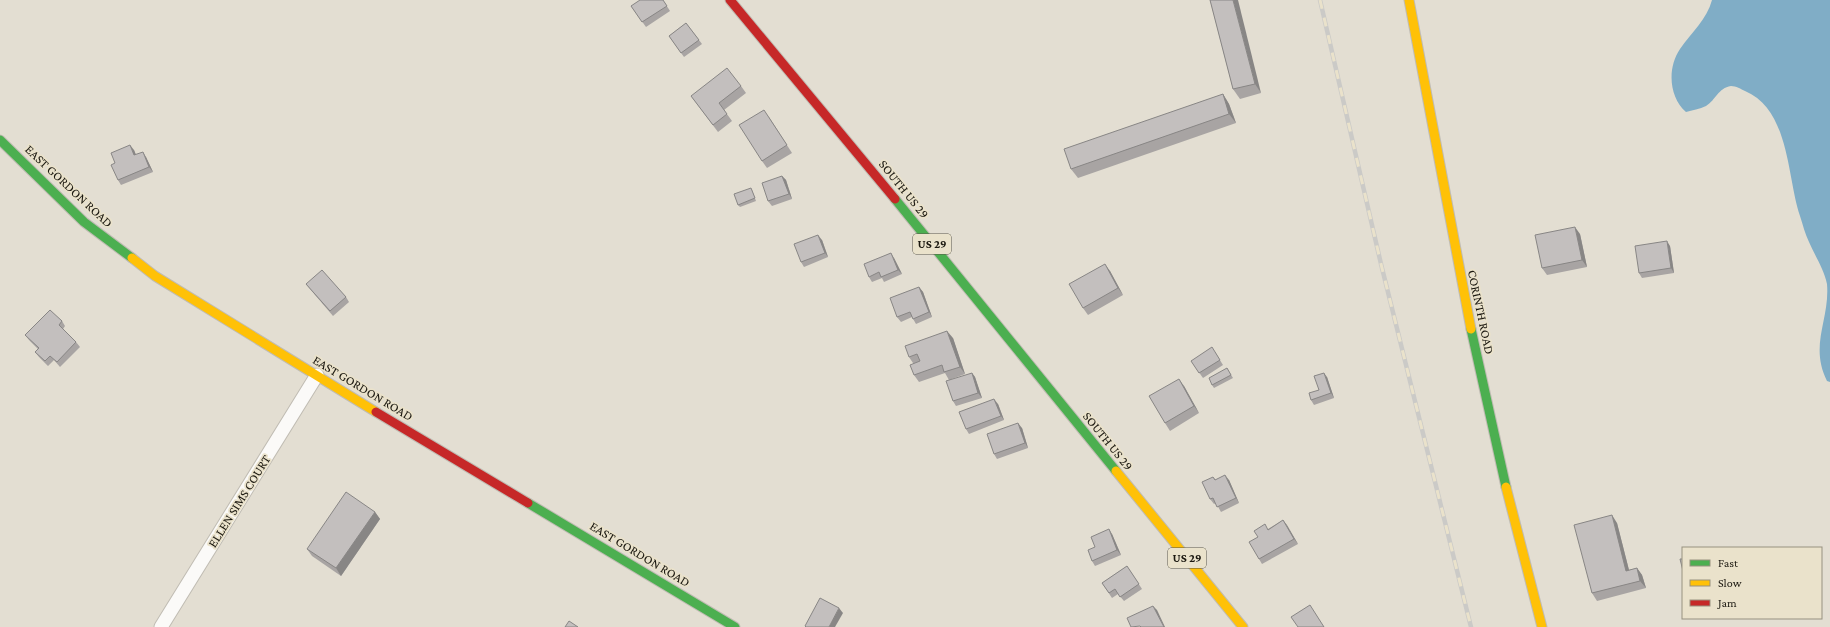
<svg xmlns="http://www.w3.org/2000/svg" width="1830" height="627" viewBox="0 0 1830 627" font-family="'Crimson Pro',serif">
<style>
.water{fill:#80adc6}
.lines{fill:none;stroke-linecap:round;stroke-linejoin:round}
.street-casing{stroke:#c0bcb3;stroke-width:15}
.fast-casing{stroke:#c0bcb3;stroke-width:11}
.slow-casing{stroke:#c0bcb3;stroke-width:11}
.jam-casing{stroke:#c0bcb3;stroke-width:11}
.street{stroke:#fbfaf8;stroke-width:13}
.fast{stroke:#4caf50;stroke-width:9}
.slow{stroke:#ffc107;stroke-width:9}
.jam{stroke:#c62828;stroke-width:9}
.rail-casing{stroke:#cbcac7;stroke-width:4.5}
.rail{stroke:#eae2cb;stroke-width:3;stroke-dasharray:9;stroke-linecap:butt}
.wall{fill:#a8a4a3}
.shaded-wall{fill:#888685}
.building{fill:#c3bfbe;stroke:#888685}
.labels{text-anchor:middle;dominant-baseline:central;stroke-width:3.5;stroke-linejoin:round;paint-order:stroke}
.shield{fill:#eae2cb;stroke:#595548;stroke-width:1}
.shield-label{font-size:12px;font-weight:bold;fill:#1b1810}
.street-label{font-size:13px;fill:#1b1810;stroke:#eae2cb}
</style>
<rect width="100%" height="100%" fill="#e3ded2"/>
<path class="water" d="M1712 0H1830V382L1827 381C1809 345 1830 320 1827 284 1824 269 1815 256 1809 242 1805 234 1803 225 1800 216 1787 178 1790 110 1745 91 1741 89 1736 86 1731 86 1718 88 1716 100 1706 106 1700 109 1692 110 1686 112 1669 97 1667 68 1680 49 1691 33 1707 19 1712 0Z"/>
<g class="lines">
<defs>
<polyline id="street" points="161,627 317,375"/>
<g id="fast">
<polyline points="0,140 84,222 132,258"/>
<polyline points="895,199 1116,471"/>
<polyline points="1471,329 1506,487"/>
<polyline points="528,503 735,627"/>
</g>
<g id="slow">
<polyline points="1409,0 1471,329"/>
<polyline points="132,258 155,276 376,412"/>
<polyline points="1116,471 1243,627"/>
<polyline points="1506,487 1542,627"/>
</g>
<g id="jam">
<polyline points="730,0 895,199"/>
<polyline points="376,412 528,503"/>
</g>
</defs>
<use href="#street" class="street-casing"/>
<use href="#fast" class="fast-casing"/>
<use href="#slow" class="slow-casing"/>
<use href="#jam" class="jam-casing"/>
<use href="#street" class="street"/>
<use href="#fast" class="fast"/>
<use href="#slow" class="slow"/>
<use href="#jam" class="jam"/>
<defs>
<polyline id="rail" points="1320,0 1381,264 1471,627"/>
</defs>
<use href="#rail" class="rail-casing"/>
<use href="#rail" class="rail"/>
</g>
<g class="wall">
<polygon points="663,0 670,11 646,27 631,6"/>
<polygon points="1210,0 1261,93 1240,99 1233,89"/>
<polygon points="686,23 702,44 684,57 669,36"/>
<polygon points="741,86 746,93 724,110 732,121 718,132 691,96"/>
<polygon points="1223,94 1229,104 1236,123 1078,178 1071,169"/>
<polygon points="769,117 792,153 767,168 762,161"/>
<polygon points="134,150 136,155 146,157 153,172 121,185 118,180 115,163"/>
<polygon points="782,176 786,180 792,199 772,206 768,201"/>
<polygon points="752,190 756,201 740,207 738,205"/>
<polygon points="1580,234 1587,267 1547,275 1542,268"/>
<polygon points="822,240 828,257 804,267 801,262"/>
<polygon points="1670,246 1674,273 1642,278 1639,273"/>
<polygon points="894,258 902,274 884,282 882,278 872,282 869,277"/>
<polygon points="1110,271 1123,295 1088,315 1083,308"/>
<polygon points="306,284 346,297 349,302 333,316 310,289"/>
<polygon points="919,287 923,292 932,317 916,324 912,317 901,322 897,317"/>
<polygon points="62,321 65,326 63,329 76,342 80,347 60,367 54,360 48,366 39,357 35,352 38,349 29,340 25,335"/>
<polygon points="953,338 965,374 949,380 945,373 919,382 914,375 913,363 909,357"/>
<polygon points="1215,352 1223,365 1203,378 1191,361"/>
<polygon points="1227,368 1233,378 1214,388 1212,385"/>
<polygon points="972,373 975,377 982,398 956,406 953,401"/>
<polygon points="1327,377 1334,398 1314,405 1311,400 1319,390"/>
<polygon points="1184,386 1199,413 1170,431 1165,423"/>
<polygon points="998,404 1004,420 969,434 966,429"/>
<polygon points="1022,428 1028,448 997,459 994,454"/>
<polygon points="1213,477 1216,480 1229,480 1239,503 1221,512 1216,503 1214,504 1210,499"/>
<polygon points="375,512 380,519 341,576 312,556 307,549"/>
<polygon points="1283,520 1298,544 1262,564 1259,559 1258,537 1268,529"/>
<polygon points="1617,523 1629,570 1637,568 1642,575 1646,588 1597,601 1592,593"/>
<polygon points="1112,534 1121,555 1095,566 1092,561"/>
<polygon points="1127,566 1142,589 1124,601 1118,594 1112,598 1102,583"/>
</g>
<g class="shaded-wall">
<polygon points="1233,0 1238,0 1261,93 1255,84"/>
<polygon points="1223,94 1229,104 1236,123 1229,114"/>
<polygon points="130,145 134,150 138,160 134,155"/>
<polygon points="143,152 146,157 153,172 149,167"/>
<polygon points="782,176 786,180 792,199 789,194"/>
<polygon points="1575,227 1580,234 1587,267 1582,260"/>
<polygon points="818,235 822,240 828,257 825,253"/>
<polygon points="1667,241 1670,246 1674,273 1671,268"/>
<polygon points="891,253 894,258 902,274 898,270"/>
<polygon points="1105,264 1110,271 1123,295 1118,288"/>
<polygon points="919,287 923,292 932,317 929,312"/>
<polygon points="947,331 953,338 965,374 960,367"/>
<polygon points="972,373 975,377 982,398 978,393"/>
<polygon points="1324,373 1327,377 1334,398 1331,393"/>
<polygon points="1179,379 1184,386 1199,413 1194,406"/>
<polygon points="994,399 998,404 1004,420 1001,416"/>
<polygon points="1018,423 1022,428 1028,448 1025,443"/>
<polygon points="1225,475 1229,480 1239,503 1236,498"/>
<polygon points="375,512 380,519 341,576 336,568"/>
<polygon points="1612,515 1617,523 1631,578 1626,571"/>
<polygon points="1283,520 1287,525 1298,544 1294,539"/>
<polygon points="1109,529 1112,534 1121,555 1117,550"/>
<polygon points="1637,568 1642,575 1646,588 1640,581"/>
<polygon points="1153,606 1157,610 1165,627 1164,627"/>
<polygon points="839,608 843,613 835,627 829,627"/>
</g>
<g class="building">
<polygon points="640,0 663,0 667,6 642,22 631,6"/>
<polygon points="1210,0 1233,0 1255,84 1233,89"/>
<polygon points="686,23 699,40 681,53 669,36"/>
<polygon points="727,68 741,86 719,103 727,114 713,125 691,96"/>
<polygon points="1223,94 1229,114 1071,169 1064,149"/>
<polygon points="764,110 787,145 762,161 739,125"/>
<polygon points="130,145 134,155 143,152 149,167 118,180 111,165 115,163 111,153"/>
<polygon points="782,176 789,194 768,201 762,183"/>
<polygon points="751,188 755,198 738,205 734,194"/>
<polygon points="1575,227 1582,260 1542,268 1535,235"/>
<polygon points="818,235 825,253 801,262 794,244"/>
<polygon points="1667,241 1671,268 1639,273 1635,246"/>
<polygon points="891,253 898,270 881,277 879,272 869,277 864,264"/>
<polygon points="1105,264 1118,288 1083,308 1069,284"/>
<polygon points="322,270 346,297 330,311 306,284"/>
<polygon points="919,287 929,312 913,319 910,312 897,317 890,298"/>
<polygon points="50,310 62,321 59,325 76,342 57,362 50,356 45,361 35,352 39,348 25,335"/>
<polygon points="947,331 960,367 944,372 942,365 914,375 910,365 920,361 917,354 909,357 905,346"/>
<polygon points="1212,347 1220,360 1199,373 1191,361"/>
<polygon points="1227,368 1231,375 1212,385 1209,378"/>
<polygon points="972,373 978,393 953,401 946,381"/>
<polygon points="1324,373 1331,393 1311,400 1309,393 1319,390 1314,376"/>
<polygon points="1179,379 1194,406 1165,423 1149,396"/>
<polygon points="994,399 1001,416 966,429 959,412"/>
<polygon points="1018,423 1025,443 994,454 987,434"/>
<polygon points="1225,475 1236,498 1217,507 1213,498 1210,499 1202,482 1213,477 1215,480"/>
<polygon points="346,492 375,512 336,568 307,549"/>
<polygon points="1612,515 1626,571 1637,568 1640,581 1592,593 1574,525"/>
<polygon points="1283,520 1294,539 1259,559 1249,542 1258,537 1254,531 1265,524 1268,530"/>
<polygon points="1109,529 1117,550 1092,561 1088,550 1095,547 1091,537"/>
<polygon points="1680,559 1683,559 1683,571"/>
<polygon points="1127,566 1139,584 1120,597 1115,589 1109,593 1102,583"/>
<polygon points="820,598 839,608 829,627 806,627 805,626"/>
<polygon points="1310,605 1324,627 1298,627 1291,617"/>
<polygon points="1153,606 1164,627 1141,627 1140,626 1131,627 1127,618"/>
<polygon points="569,621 578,627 565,627"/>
</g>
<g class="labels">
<g class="shield">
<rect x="913" y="234" width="38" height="20" rx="3"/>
<rect x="1168" y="548" width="38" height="20" rx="3"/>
</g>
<g class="shield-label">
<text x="932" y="244">US 29</text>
<text x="1187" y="558">US 29</text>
</g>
<g class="street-label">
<text transform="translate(69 186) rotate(43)">EAST GORDON ROAD</text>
<text transform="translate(904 189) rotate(51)">SOUTH US 29</text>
<text transform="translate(1481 312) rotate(78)">CORINTH ROAD</text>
<text transform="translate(363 388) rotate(31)">EAST GORDON ROAD</text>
<text transform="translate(1108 441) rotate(51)">SOUTH US 29</text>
<text transform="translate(239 501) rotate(-58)">ELLEN SIMS COURT</text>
<text transform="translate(640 554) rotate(31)">EAST GORDON ROAD</text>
</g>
</g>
<rect x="1682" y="547" width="140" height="72" fill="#eae2cb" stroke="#979180"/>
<rect x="1690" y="560" width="20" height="6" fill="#4caf50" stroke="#979180"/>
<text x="1718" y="567" font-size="12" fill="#1b1810">Fast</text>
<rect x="1690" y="580" width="20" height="6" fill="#ffc107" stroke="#979180"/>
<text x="1718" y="587" font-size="12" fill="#1b1810">Slow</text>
<rect x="1690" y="600" width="20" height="6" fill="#c62828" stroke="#979180"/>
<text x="1718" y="607" font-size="12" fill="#1b1810">Jam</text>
</svg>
